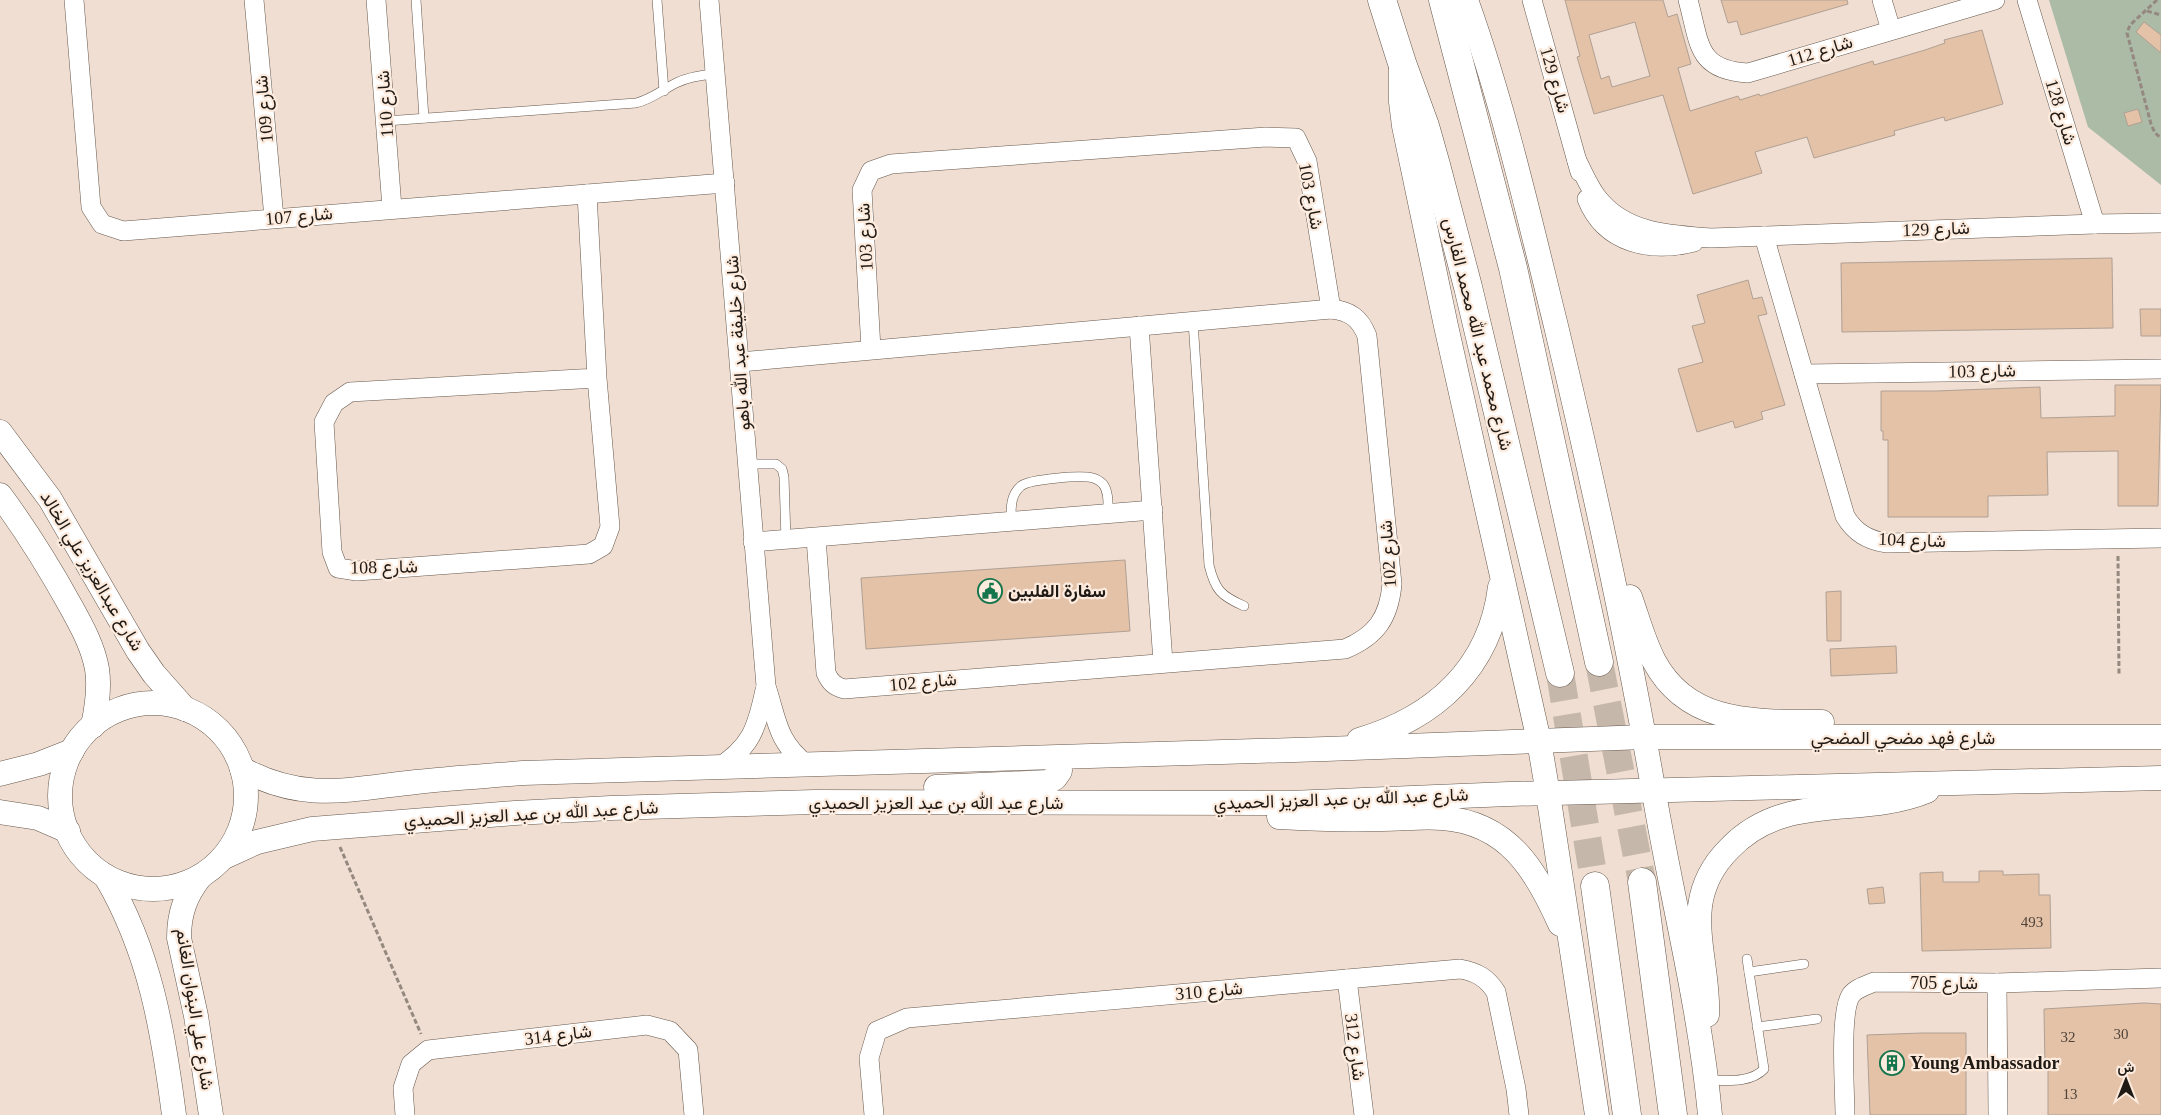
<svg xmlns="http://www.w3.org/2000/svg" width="2161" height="1115" viewBox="0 0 2161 1115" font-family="'Times New Roman',Vazirmatn,serif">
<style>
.green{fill:#abbba6}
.building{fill:#e3c2a8;stroke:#b0a093;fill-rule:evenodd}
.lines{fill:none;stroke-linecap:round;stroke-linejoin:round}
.primary-tunnel{stroke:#c6b7ab;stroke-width:28;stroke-dasharray:28 14;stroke-linecap:butt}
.service-casing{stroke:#67584d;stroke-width:10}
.minor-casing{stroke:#67584d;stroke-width:20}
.tertiary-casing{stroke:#67584d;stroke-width:25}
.primary-casing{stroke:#67584d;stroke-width:29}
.path{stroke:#95897f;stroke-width:3;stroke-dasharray:5 2.5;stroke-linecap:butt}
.service{stroke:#fff;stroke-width:9}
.minor{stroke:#fff;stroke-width:19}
.tertiary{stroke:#fff;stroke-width:24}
.primary{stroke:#fff;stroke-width:28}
.labels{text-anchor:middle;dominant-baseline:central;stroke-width:4.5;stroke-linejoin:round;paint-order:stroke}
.number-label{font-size:15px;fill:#51443a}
.street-label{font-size:18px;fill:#201a15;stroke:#fdebde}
.poi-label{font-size:18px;font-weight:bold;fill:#201a15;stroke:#fdebde;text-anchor:start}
</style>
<rect width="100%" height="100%" fill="#efded1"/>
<polygon class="green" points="2049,0 2161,0 2161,185 2088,127"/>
<g class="building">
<path d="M1565 0H1663L1668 17 1677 14 1691 64 1678 68 1690 111 1738 96 1740 100 1759 94 1760 96 1873 61 1874 65 1925 50 1945 43 1944 40 1982 30 2003 104 1945 121 1944 117 1894 131 1895 135 1814 158 1807 137 1755 152 1762 173 1693 194 1663 95 1594 114 1577 57 1580 56ZM1635 22 1650 76 1612 87 1609 76 1601 79 1589 35Z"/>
<polygon points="1721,0 1847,0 1848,4 1741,35 1737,21 1728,23"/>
<polygon points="2144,22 2161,35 2161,53 2136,32"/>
<polygon points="2138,109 2142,122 2128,126 2124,113"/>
<polygon points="2112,258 2113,328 1842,332 1841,263"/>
<polygon points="1748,280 1753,299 1762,297 1767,314 1758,316 1785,405 1761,412 1763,419 1735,428 1733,421 1697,432 1678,369 1703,362 1692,326 1705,323 1697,295"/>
<polygon points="2140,309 2161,309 2161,336 2141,336"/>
<polygon points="2115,385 2161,385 2158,506 2118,506 2118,451 2047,452 2048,495 1988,496 1988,517 1888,517 1888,440 1883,440 1883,431 1881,431 1881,391 1936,391 2040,387 2041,418 2115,416"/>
<polygon points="1125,560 1130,631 866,649 861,578"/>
<polygon points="1841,591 1841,641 1827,641 1826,592"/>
<polygon points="1896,646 1897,673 1831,676 1830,649"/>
<polygon points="1979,871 2003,871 2003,875 2039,874 2039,895 2050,895 2051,948 1922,951 1920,873 1943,872 1943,882 1979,882"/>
<polygon points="1883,887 1885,903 1869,904 1867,889"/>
<polygon points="2144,1003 2161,1004 2161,1115 2048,1115 2048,1066 2045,1066 2044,1009"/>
<polygon points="1922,1033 1966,1033 1966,1115 1870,1115 1867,1035"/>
</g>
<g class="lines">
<g class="primary-tunnel">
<polyline points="1599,662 1642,882"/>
<polyline points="1560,673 1595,886"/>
</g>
<defs>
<g id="service">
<polyline points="416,0 424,118"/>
<polyline points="657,0 664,91"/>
<path d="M386 121 636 103C652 99 662 90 676 83 688 77 701 75 715 74"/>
<path d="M1193 321 1209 565C1215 590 1221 596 1244 606"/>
<polyline points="747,464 776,464 782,469 784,477 786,540"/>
<path d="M1011 522C1011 509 1010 495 1021 486 1030 479 1081 475 1093 478 1097 479 1100 481 1103 484 1109 492 1108 504 1108 514"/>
<polyline points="1749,972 1804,964"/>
<polyline points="1757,1027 1817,1019"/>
<path d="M1706 1080C1725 1080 1750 1084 1764 1069L1747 959"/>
</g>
<g id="minor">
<polyline points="74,0 91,207 102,224 123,231 725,183"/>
<polyline points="254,0 274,218"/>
<polyline points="376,0 392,208"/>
<path d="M709 0 766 686C777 720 777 742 807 765"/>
<polyline points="1532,0 1580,172"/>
<path d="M1688 0C1700 43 1696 70 1748 73L1995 0"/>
<polyline points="1882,0 1891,30"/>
<polyline points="2027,0 2095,224"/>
<path d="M1577 161C1584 174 1590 190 1600 201 1628 234 1672 235 1711 238L2095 224 2161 223"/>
<polyline points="587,194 597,378 350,392 334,403 324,422 332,552 338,568 357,571 589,554 603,546 610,527 597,378"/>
<path d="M1587 199C1605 244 1651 253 1694 242"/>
<path d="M1764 236 1845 516C1855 533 1868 540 1886 543L2161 538"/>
<polyline points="1139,326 1163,662"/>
<polyline points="871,349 862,190 871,171 891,164 1266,137 1296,138 1307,161 1331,309"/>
<path d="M740 362 1331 309C1350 311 1360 318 1367 336L1392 584C1389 618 1376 636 1345 649L844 689C834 686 830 682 826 673L816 538"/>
<polyline points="1804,374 2161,369"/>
<polyline points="753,542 1153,510"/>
<path d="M716 769C751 748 757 728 765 690"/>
<polyline points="1347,979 1364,1115"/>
<polyline points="1997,983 1998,1115"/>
<polyline points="405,1115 403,1088 411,1064 428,1050 647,1025 670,1031 688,1050 694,1115"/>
<path d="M874 1115 869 1058 877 1031 907 1018 1460 969C1477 972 1487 978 1496 992L1516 1089 1519 1115"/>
<path d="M1845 1115C1845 1091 1839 1012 1851 995 1856 988 1867 985 1874 982L1997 983 2161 978"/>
</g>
<g id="tertiary">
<path d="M1466 0C1504 106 1529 217 1556 326 1593 481 1627 636 1654 793 1672 900 1700 1006 1710 1115"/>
<polyline points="1401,69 1401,102 1404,126 1446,326 1539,741 1548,794 1597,1115"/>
<polyline points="0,432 50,499 138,651 154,674 185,709"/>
<path d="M0 495C26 530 49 567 70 605 81 625 93 646 97 669 100 688 97 707 93 726"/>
<path d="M1630 597C1638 619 1643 640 1654 661 1689 727 1759 721 1822 722"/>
<circle cx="153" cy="796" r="93"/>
<path d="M1359 740C1434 718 1490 669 1500 587"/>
<path d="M242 769C305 803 350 789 416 782 452 778 487 776 523 773L1326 749 1645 737H2161"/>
<polyline points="0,774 39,764 72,751"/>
<polyline points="936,787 1048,782 1055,778 1060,771 1059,758"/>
<polyline points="0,812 38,818 68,831"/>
<path d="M1279 817C1313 819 1348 820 1382 819 1403 819 1423 816 1443 818 1508 823 1536 870 1560 924"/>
<polyline points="224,857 257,842 312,829 515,813 611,808 815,802 1290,803 1509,794 2161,778"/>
<path d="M106 877C150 952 163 1030 174 1115"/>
<path d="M200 877C185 896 179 914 179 938L196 1016 211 1115"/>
<path d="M1707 1015C1709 979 1696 942 1700 906 1703 884 1713 865 1729 849 1785 790 1859 819 1927 791"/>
</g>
<g id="primary">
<polyline points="1382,0 1402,63 1425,126 1436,165 1468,287 1560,673"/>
<polyline points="1443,0 1513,268 1599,662"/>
<polyline points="1642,882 1673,1115"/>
<polyline points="1595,886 1627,1115"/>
</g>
</defs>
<use href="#service" class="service-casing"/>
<use href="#minor" class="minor-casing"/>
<use href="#tertiary" class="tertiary-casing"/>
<use href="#primary" class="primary-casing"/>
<g class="path">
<polyline points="2157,0 2130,25 2127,33 2151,124 2155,133 2161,138"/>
<polyline points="2147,11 2161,15"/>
<polyline points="2118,556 2119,675"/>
<polyline points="340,847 421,1034"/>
</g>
<use href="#service" class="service"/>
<use href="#minor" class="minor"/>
<use href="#tertiary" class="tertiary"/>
<use href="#primary" class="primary"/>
</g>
<defs>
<symbol id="civic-ring" viewBox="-11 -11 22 22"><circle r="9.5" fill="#fdebde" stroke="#15754c" stroke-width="1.5"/><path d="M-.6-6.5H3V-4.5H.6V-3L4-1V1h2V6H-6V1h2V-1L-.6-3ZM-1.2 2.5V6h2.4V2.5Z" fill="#15754c"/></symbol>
<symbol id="building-ring" viewBox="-11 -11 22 22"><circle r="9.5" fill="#fdebde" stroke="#15754c" stroke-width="1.5"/><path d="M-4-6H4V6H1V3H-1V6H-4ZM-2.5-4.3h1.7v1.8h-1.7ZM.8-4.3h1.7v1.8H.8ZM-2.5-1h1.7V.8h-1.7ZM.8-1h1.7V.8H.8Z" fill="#15754c"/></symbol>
</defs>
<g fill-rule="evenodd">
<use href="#civic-ring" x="976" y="577" width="28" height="28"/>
<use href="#building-ring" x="1878" y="1049" width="28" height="28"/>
</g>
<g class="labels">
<g class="number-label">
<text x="2032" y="922">493</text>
<text x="2121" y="1034">30</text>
<text x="2068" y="1037">32</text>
<text x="2070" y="1094">13</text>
</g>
<g class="street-label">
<text transform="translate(1820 51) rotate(-17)">شارع 112</text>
<text transform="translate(1555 80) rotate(74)">شارع 129</text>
<text transform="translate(385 104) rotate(-94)">شارع 110</text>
<text transform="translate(264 109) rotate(-95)">شارع 109</text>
<text transform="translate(2061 112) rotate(73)">شارع 128</text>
<text transform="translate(1311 196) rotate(79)">شارع 103</text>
<text transform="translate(299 216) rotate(-5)">شارع 107</text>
<text transform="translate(1936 229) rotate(-2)">شارع 129</text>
<text transform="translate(865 237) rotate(-93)">شارع 103</text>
<text transform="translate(1478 334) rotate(76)">شارع محمد عبد الله محمد الفارس</text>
<text transform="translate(738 343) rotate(-94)">شارع خليفة عبد الله باهو</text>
<text transform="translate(1982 371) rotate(-1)">شارع 103</text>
<text transform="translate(1912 540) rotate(2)">شارع 104</text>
<text transform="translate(1388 554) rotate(-94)">شارع 102</text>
<text transform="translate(384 567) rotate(-1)">شارع 108</text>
<text transform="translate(92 571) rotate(59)">شارع عبدالعزيز علي الخالد</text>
<text transform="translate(923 682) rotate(-5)">شارع 102</text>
<text x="1903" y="738">شارع فهد مضحي المضحي</text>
<text transform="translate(1341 799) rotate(-2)">شارع عبد الله بن عبد العزيز الحميدي</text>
<text x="936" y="803">شارع عبد الله بن عبد العزيز الحميدي</text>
<text transform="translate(531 814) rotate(-3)">شارع عبد الله بن عبد العزيز الحميدي</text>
<text x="1944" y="983">شارع 705</text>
<text transform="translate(1209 991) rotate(-5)">شارع 310</text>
<text transform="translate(195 1009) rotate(81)">شارع علي البنوان الغانم</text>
<text transform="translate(558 1035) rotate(-7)">شارع 314</text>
<text transform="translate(1355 1047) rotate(83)">شارع 312</text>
</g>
<g class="poi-label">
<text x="1008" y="591">سفارة الفلبين</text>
<text x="1910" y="1063">Young Ambassador</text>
</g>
</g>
<g transform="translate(2126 1080)" stroke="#fdebde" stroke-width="4" paint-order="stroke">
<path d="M0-4L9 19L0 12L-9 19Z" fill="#201a15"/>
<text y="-8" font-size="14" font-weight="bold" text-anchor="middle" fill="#201a15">ش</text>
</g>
</svg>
